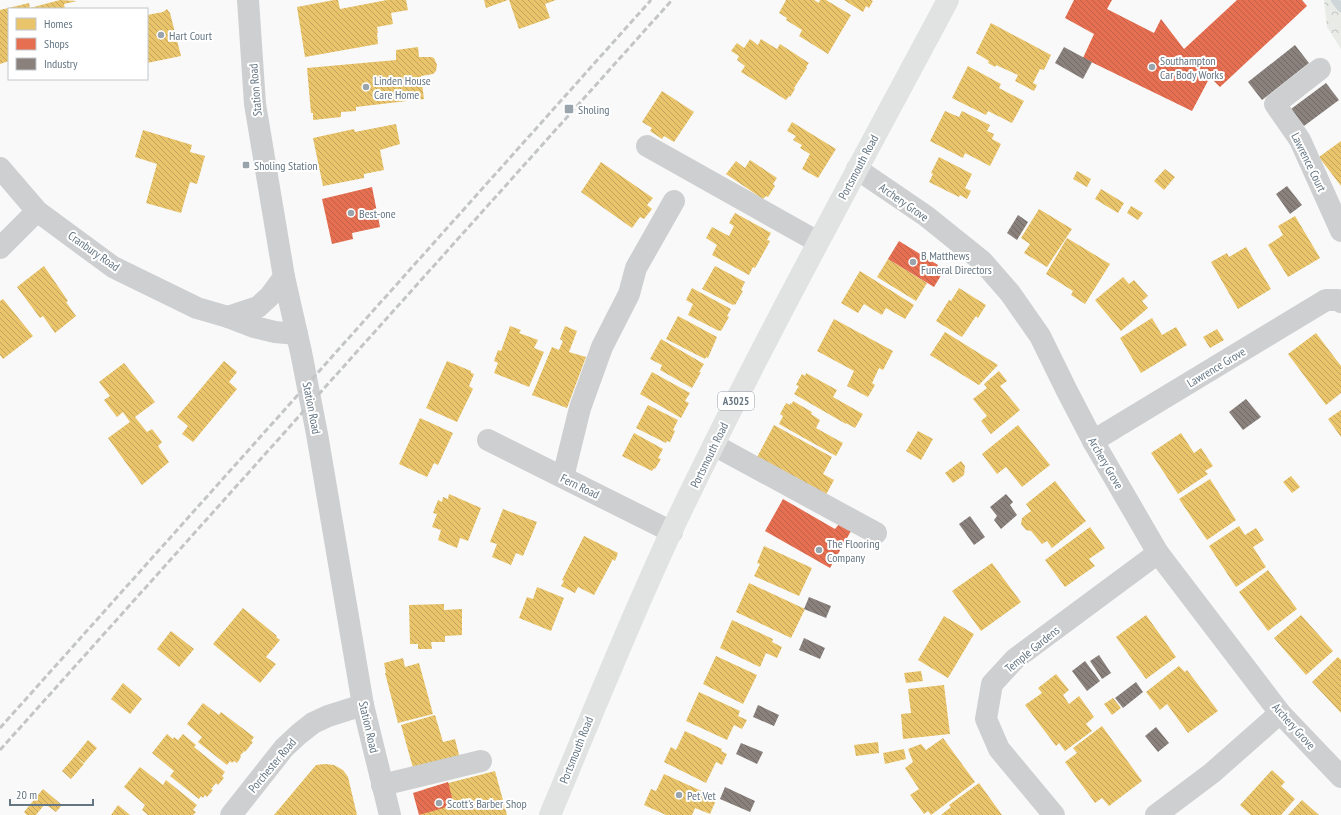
<svg xmlns="http://www.w3.org/2000/svg" width="1341" height="815" viewBox="0 0 1341 815" font-family="'PT Sans Narrow',sans-serif">
<style>
.forest{fill:url(#forest-crowns)}
.homes{fill:url(#homes-back-hatch)}
.shops{fill:url(#shops-back-hatch)}
.industry{fill:url(#industry-back-hatch)}
.lines{fill:none;stroke-linecap:round;stroke-linejoin:round}
.stream{stroke:#ced6d9;stroke-width:8}
.minor{stroke:#cecfd0;stroke-width:22}
.major{stroke:#e1e2e2;stroke-width:22}
.rail{stroke:#c3c5c6;stroke-width:3;stroke-dasharray:6 3;stroke-linecap:butt}
.poi-dot{fill:#99a4ac;stroke:#fff;stroke-width:1.5}
.labels{text-anchor:middle;dominant-baseline:central;stroke-width:4;stroke-linejoin:round;paint-order:stroke}
.shield{fill:#fff;stroke:#939fa8;stroke-width:1}
.shield-label{font-size:11px;font-weight:bold;fill:#657683}
.poi-label{font-size:12px;fill:#657683;stroke:#fff;text-anchor:start}
.street-label{font-size:12px;fill:#657683;stroke:#fff}
</style>
<defs>
<pattern id="forest-crowns" width="20" height="18" patternUnits="userSpaceOnUse"><rect width="20" height="18" fill="#e8ebe6"/><path d="M2 6a3 3 0 1 1 6 0M12 15a3 3 0 1 1 6 0" fill="none" stroke="#c0c3c0"/></pattern>
<pattern id="homes-back-hatch" width="6" height="6" patternUnits="userSpaceOnUse"><rect width="6" height="6" fill="#e9c46a"/><path d="M-1 5l2 2M0 0l6 6M5-1l2 2" fill="none" stroke="#c0a45d"/></pattern>
<pattern id="shops-back-hatch" width="6" height="6" patternUnits="userSpaceOnUse"><rect width="6" height="6" fill="#e76f51"/><path d="M-1 5l2 2M0 0l6 6M5-1l2 2" fill="none" stroke="#bf6049"/></pattern>
<pattern id="industry-back-hatch" width="6" height="6" patternUnits="userSpaceOnUse"><rect width="6" height="6" fill="#8a817c"/><path d="M-1 5l2 2M0 0l6 6M5-1l2 2" fill="none" stroke="#6f6a67"/></pattern>
</defs>
<rect width="100%" height="100%" fill="#f9f9f9"/>
<polygon class="forest" points="1324,0 1341,0 1341,49 1327,27"/>
<g class="homes">
<polygon points="60,0 77,1 64,4 65,9 9,9 9,61 0,64 0,10 29,3 30,8"/>
<polygon points="334,0 338,0 340,9 387,0 406,0 408,10 391,13 393,24 377,27 378,33 377,33 378,44 305,57 297,7"/>
<polygon points="484,0 508,0 486,8"/>
<polygon points="509,0 556,0 545,4 550,18 519,29"/>
<polygon points="786,0 814,0 819,3 820,0 826,0 851,15 828,54 799,36 802,30 786,20 787,18 779,13"/>
<polygon points="844,0 871,0 873,1 869,8 866,6 863,12"/>
<polygon points="167,9 170,13 181,56 147,63 147,15 163,12"/>
<polygon points="991,23 1051,55 1044,70 1040,69 1033,83 1037,85 1034,91 1015,81 1018,75 996,65 995,67 988,63 989,61 976,53"/>
<polygon points="750,39 758,45 761,39 777,49 780,44 809,63 806,67 807,68 794,88 795,89 790,97 789,96 786,100 741,72 745,66 737,60 739,56 731,51 737,43 744,48"/>
<polygon points="418,47 419,57 431,57 434,58 437,65 436,71 433,74 421,76 424,99 356,107 356,111 341,112 341,117 313,120 313,113 311,113 307,68 396,60 396,50"/>
<polygon points="968,66 1001,84 999,88 1024,101 1012,123 988,111 986,115 952,98"/>
<polygon points="662,91 694,112 674,142 664,136 662,139 650,131 652,128 642,122"/>
<polygon points="945,111 959,117 962,111 990,125 987,131 994,134 992,139 1001,144 990,166 965,153 963,158 930,141"/>
<polygon points="792,122 836,149 818,178 802,169 810,154 800,148 802,145 793,140 796,136 787,131"/>
<polygon points="396,124 400,144 380,150 384,170 364,174 364,178 323,186 313,138 354,129 355,132"/>
<polygon points="143,130 192,145 190,152 205,156 197,184 190,182 181,213 146,203 157,164 135,157"/>
<polygon points="1341,141 1341,186 1319,157"/>
<polygon points="939,157 972,174 965,188 971,191 967,199 960,195 959,197 929,182 933,174 931,173"/>
<polygon points="750,160 777,178 773,184 775,186 768,197 766,196 763,199 726,174 736,161 745,168"/>
<polygon points="601,162 653,198 647,205 652,209 644,219 640,217 632,228 581,192"/>
<polygon points="1165,169 1175,177 1164,190 1154,181"/>
<polygon points="1077,171 1091,179 1087,187 1073,179"/>
<polygon points="1101,189 1124,203 1118,213 1095,199"/>
<polygon points="1131,206 1143,213 1138,220 1127,213"/>
<polygon points="1039,209 1072,229 1047,267 1024,253 1030,244 1021,238"/>
<polygon points="735,213 771,233 767,240 770,241 755,268 753,267 749,275 712,255 717,245 706,238 712,227 729,236 734,226 729,223"/>
<polygon points="1295,216 1320,258 1288,277 1268,245 1283,235 1278,226"/>
<polygon points="1067,238 1110,264 1085,304 1071,295 1073,291 1046,274"/>
<polygon points="1246,247 1271,289 1238,309 1211,262 1227,253 1229,257"/>
<polygon points="888,259 927,283 916,301 877,277"/>
<polygon points="44,266 68,301 66,302 76,316 55,333 43,316 40,318 17,287"/>
<polygon points="715,266 745,282 741,290 743,291 735,305 734,304 733,305 702,289"/>
<polygon points="860,271 914,305 905,319 886,308 882,315 864,304 858,313 841,303"/>
<polygon points="1123,277 1129,284 1134,280 1148,296 1142,301 1148,308 1121,331 1095,300"/>
<polygon points="692,288 731,309 727,316 729,317 721,331 720,330 719,331 688,315 693,304 686,300"/>
<polygon points="959,288 986,305 978,318 976,316 962,337 936,321 949,300 951,301"/>
<polygon points="3,299 33,336 3,359 0,355 0,301"/>
<polygon points="678,316 717,337 708,358 706,357 705,359 666,339"/>
<polygon points="1152,318 1162,335 1176,327 1187,345 1141,373 1120,338"/>
<polygon points="834,319 893,351 883,370 879,368 872,383 875,385 868,397 847,386 854,371 817,351"/>
<polygon points="510,326 521,330 519,333 538,340 534,348 544,352 529,387 494,373 498,363 494,361 498,350 501,351"/>
<polygon points="565,326 577,331 569,352 586,357 567,408 532,395 552,347 559,350 563,341 560,339"/>
<polygon points="1217,329 1224,340 1210,348 1203,337"/>
<polygon points="945,332 998,365 979,385 930,355"/>
<polygon points="1316,333 1341,366 1341,393 1326,405 1288,354"/>
<polygon points="661,339 704,364 699,372 701,372 692,388 660,370 662,365 650,359"/>
<polygon points="224,361 237,372 229,382 237,389 193,442 182,434 188,426 177,417"/>
<polygon points="447,361 471,371 471,373 474,374 469,386 473,389 457,422 426,408"/>
<polygon points="124,363 155,402 135,417 147,432 152,429 162,442 158,446 169,462 142,485 108,438 130,422 123,412 117,417 104,400 110,396 99,382"/>
<polygon points="999,371 1007,381 1000,386 1020,410 991,434 981,421 987,416 973,399 987,388 984,384"/>
<polygon points="652,372 690,393 685,401 689,403 681,418 640,394"/>
<polygon points="806,373 837,390 833,397 863,414 855,428 846,423 846,424 794,394 799,386 796,385 802,374 805,376"/>
<polygon points="793,401 812,412 811,414 820,420 816,428 843,443 836,456 779,424 783,416 780,414 786,403 790,405 790,403 792,404"/>
<polygon points="648,405 678,420 673,430 675,431 670,442 667,441 666,443 636,428"/>
<polygon points="1341,410 1341,437 1328,419"/>
<polygon points="420,418 453,433 438,465 434,463 427,477 399,464"/>
<polygon points="774,425 832,457 823,474 834,480 823,500 754,463"/>
<polygon points="1018,425 1050,465 1022,487 1006,467 997,474 982,454"/>
<polygon points="918,431 933,439 921,460 906,451"/>
<polygon points="634,433 663,449 658,458 661,459 655,469 654,468 652,471 622,456"/>
<polygon points="1181,433 1194,453 1201,448 1213,466 1205,471 1208,474 1178,494 1151,453"/>
<polygon points="961,461 965,466 964,475 953,483 945,473"/>
<polygon points="1291,476 1300,487 1292,493 1283,482"/>
<polygon points="1210,479 1236,520 1207,540 1179,499"/>
<polygon points="1055,481 1086,521 1052,548 1047,541 1042,544 1031,531 1026,530 1021,524 1022,518 1031,511 1026,504"/>
<polygon points="449,494 481,508 468,541 460,538 457,548 438,540 441,530 432,527 437,514 433,513 438,500 442,502 443,497 448,499"/>
<polygon points="503,509 537,522 523,556 516,553 511,565 492,557 497,544 490,542"/>
<polygon points="1239,526 1245,535 1256,528 1264,540 1253,547 1266,567 1236,587 1209,546"/>
<polygon points="1090,527 1105,548 1089,559 1095,566 1065,587 1045,560"/>
<polygon points="584,536 618,553 615,561 613,559 594,595 578,587 575,593 561,586 564,581 562,580"/>
<polygon points="764,546 812,568 799,596 754,576 760,564 757,563"/>
<polygon points="992,563 1021,602 981,631 952,591"/>
<polygon points="1268,570 1297,609 1268,631 1239,592"/>
<polygon points="749,583 805,609 791,638 736,612"/>
<polygon points="537,587 564,598 551,631 519,618 527,597 533,599"/>
<polygon points="444,604 444,610 462,609 462,635 445,636 445,642 431,642 432,649 418,649 418,644 410,644 409,605"/>
<polygon points="243,608 277,636 276,637 280,640 266,657 276,664 260,683 213,644"/>
<polygon points="1146,615 1176,657 1146,679 1116,637"/>
<polygon points="1301,615 1333,651 1306,675 1274,638"/>
<polygon points="944,616 974,634 948,678 918,660"/>
<polygon points="732,620 773,639 772,642 782,647 777,658 766,653 760,667 720,648"/>
<polygon points="171,631 194,649 179,667 157,649"/>
<polygon points="716,656 757,675 743,704 703,684"/>
<polygon points="1338,657 1341,660 1341,713 1312,682"/>
<polygon points="403,658 405,667 419,663 433,714 398,723 385,673 386,673 384,663"/>
<polygon points="1179,666 1185,672 1187,670 1218,711 1188,733 1167,704 1160,710 1146,692"/>
<polygon points="921,671 923,681 906,683 904,673"/>
<polygon points="1056,674 1069,690 1063,695 1069,704 1079,696 1094,717 1086,724 1092,731 1065,751 1059,743 1056,746 1025,705 1042,693 1038,688"/>
<polygon points="123,683 142,699 130,714 111,699"/>
<polygon points="944,685 950,734 903,739 901,714 911,713 908,689"/>
<polygon points="699,692 740,711 738,716 747,720 742,729 734,725 727,740 686,721"/>
<polygon points="1113,698 1121,708 1112,715 1104,704"/>
<polygon points="203,703 219,715 221,712 254,737 251,741 253,742 245,752 244,751 240,756 241,757 237,763 234,761 232,763 230,761 227,765 198,742 202,737 187,724"/>
<polygon points="435,715 443,742 455,739 460,759 415,775 401,725"/>
<polygon points="1102,726 1142,781 1109,806 1102,798 1095,803 1065,762 1077,753 1073,748"/>
<polygon points="685,731 722,749 721,751 727,754 722,765 716,762 706,783 664,762 671,747 676,750"/>
<polygon points="167,734 173,739 174,737 178,740 183,734 196,745 194,747 225,772 222,776 224,778 218,785 216,783 211,789 213,790 207,797 205,795 203,798 201,796 199,799 170,776 174,771 152,753"/>
<polygon points="943,738 975,782 931,815 928,811 924,814 910,795 919,789 905,768 913,762 908,749 921,744 926,750"/>
<polygon points="88,740 97,748 84,763 75,756"/>
<polygon points="878,742 879,753 856,756 854,745"/>
<polygon points="904,749 906,759 885,764 883,753"/>
<polygon points="75,756 84,764 71,779 62,771"/>
<polygon points="325,764 334,765 343,770 348,777 357,815 274,815 316,765"/>
<polygon points="140,767 163,785 166,780 197,805 193,810 196,812 193,815 148,815 142,810 145,805 124,787"/>
<polygon points="1272,770 1285,782 1281,786 1295,799 1281,815 1251,815 1240,805"/>
<polygon points="495,771 507,815 419,815 431,811 425,789"/>
<polygon points="664,774 717,798 710,814 695,808 692,815 666,815 644,805 651,789 656,791"/>
<polygon points="979,783 1002,815 941,815 951,807 949,805"/>
<polygon points="43,789 62,805 56,812 45,804 36,815 27,815 24,812"/>
<polygon points="1302,800 1319,815 1288,815"/>
<polygon points="118,805 130,815 111,815"/>
</g>
<g class="shops">
<polygon points="1074,0 1112,0 1107,9 1154,33 1161,19 1184,49 1237,0 1302,0 1307,6 1220,87 1210,77 1192,111 1083,58 1094,34 1065,18"/>
<polygon points="372,187 380,227 352,233 353,239 332,244 322,199"/>
<polygon points="899,241 938,265 936,268 943,272 934,287 888,259"/>
<polygon points="783,499 835,529 839,524 851,531 830,568 765,531"/>
<polygon points="448,782 454,805 419,815 413,793"/>
</g>
<g class="industry">
<polygon points="1295,45 1309,63 1262,100 1248,82"/>
<polygon points="1064,47 1092,62 1083,79 1055,63"/>
<polygon points="1326,83 1339,100 1304,126 1291,109"/>
<polygon points="1287,186 1302,205 1290,214 1276,194"/>
<polygon points="1018,215 1028,222 1017,240 1007,233"/>
<polygon points="1246,399 1261,417 1243,430 1229,412"/>
<polygon points="1006,494 1013,502 1010,505 1017,515 1001,529 994,520 997,516 990,507"/>
<polygon points="970,516 985,537 974,545 959,524"/>
<polygon points="809,597 831,606 826,618 804,609"/>
<polygon points="804,638 825,648 820,659 799,650"/>
<polygon points="1099,655 1111,673 1102,679 1090,661"/>
<polygon points="1085,661 1100,681 1087,691 1072,671"/>
<polygon points="1136,682 1143,692 1123,708 1115,698"/>
<polygon points="758,705 779,715 774,726 753,717"/>
<polygon points="1156,727 1169,743 1158,752 1145,736"/>
<polygon points="741,743 763,752 757,764 736,754"/>
<polygon points="725,787 755,801 750,812 720,799"/>
</g>
<g class="lines">
<polyline class="stream" points="1335,0 1341,8"/>
<g class="minor">
<polyline points="248,0 255,104 284,277 301,352 317,434 363,705 390,815"/>
<polyline points="1320,69 1275,104 1300,140 1341,231"/>
<polyline points="647,146 818,242"/>
<polyline points="0,168 37,211 113,267 197,308 228,317 254,327 275,332 297,334"/>
<polyline points="857,169 926,216 982,261 1010,293 1040,336 1067,391 1093,441 1158,553 1280,713 1341,777"/>
<polyline points="0,248 37,211"/>
<polyline points="228,317 258,307 270,296 284,277"/>
<polyline points="488,440 672,532"/>
<polyline points="1093,441 1326,300 1338,300 1341,302"/>
<polyline points="714,445 876,533"/>
<polyline points="563,477 580,408 602,347 629,294 636,268 674,201"/>
<polyline points="382,785 481,761"/>
<polyline points="231,815 284,748 299,734 313,723 328,716 363,705"/>
<polyline points="1054,815 999,749 986,719 992,684 1015,659 1158,553"/>
<polyline points="1156,815 1212,773 1280,713"/>
</g>
<path class="major" d="M550 815C590 720 628 624 672 530 758 350 854 176 948 0"/>
<g class="rail">
<polyline points="0,728 651,0"/>
<polyline points="0,750 672,0"/>
</g>
</g>
<g class="poi-dot">
<circle cx="161" cy="35" r="4"/>
<circle cx="1152" cy="67" r="4"/>
<circle cx="366" cy="87" r="4"/>
<rect x="564" y="104" width="10" height="10" rx="2"/>
<rect x="242" y="161" width="8" height="8" rx="2"/>
<circle cx="351" cy="213" r="4"/>
<circle cx="913" cy="262" r="4"/>
<circle cx="819" cy="550" r="4"/>
<circle cx="679" cy="795" r="4"/>
<circle cx="439" cy="803" r="4"/>
</g>
<g class="labels">
<rect class="shield" x="718" y="392" width="36" height="18" rx="3"/>
<g class="shield-label">
<text x="736" y="401">A3025</text>
</g>
<g class="poi-label">
<text x="169" y="35">Hart Court</text>
<text x="1160" y="60">Southampton<tspan x="1160" dy="14">Car Body Works</tspan></text>
<text x="374" y="80">Linden House<tspan x="374" dy="14">Care Home</tspan></text>
<text x="578" y="109">Sholing</text>
<text x="254" y="165">Sholing Station</text>
<text x="359" y="213">Best-one</text>
<text x="921" y="255">B Matthews<tspan x="921" dy="14">Funeral Directors</tspan></text>
<text x="827" y="543">The Flooring<tspan x="827" dy="14">Company</tspan></text>
<text x="687" y="795">Pet Vet</text>
<text x="447" y="803">Scott's Barber Shop</text>
</g>
<g class="street-label">
<text transform="translate(255 90) rotate(-95)">Station Road</text>
<text transform="translate(1309 162) rotate(64)">Lawrence Court</text>
<text transform="translate(858 167) rotate(-62)">Portsmouth Road</text>
<text transform="translate(904 202) rotate(35)">Archery Grove</text>
<text transform="translate(94 251) rotate(35)">Cranbury Road</text>
<text transform="translate(1216 367) rotate(-31)">Lawrence Grove</text>
<text transform="translate(312 408) rotate(79)">Station Road</text>
<text transform="translate(709 455) rotate(-64)">Portsmouth Road</text>
<text transform="translate(1106 463) rotate(60)">Archery Grove</text>
<text transform="translate(580 486) rotate(26)">Fern Road</text>
<text transform="translate(1032 649) rotate(-39)">Temple Gardens</text>
<text transform="translate(1294 726) rotate(48)">Archery Grove</text>
<text transform="translate(369 727) rotate(77)">Station Road</text>
<text transform="translate(576 750) rotate(-68)">Portsmouth Road</text>
<text transform="translate(272 765) rotate(-50)">Porchester Road</text>
</g>
</g>
<rect x="8" y="8" width="140" height="72" fill="#ffffff" stroke="#c1c8cd"/>
<rect x="16" y="18" width="20" height="12" fill="#e9c46a" stroke="#c1c8cd"/>
<text x="44" y="28" font-size="12" fill="#657683">Homes</text>
<rect x="16" y="38" width="20" height="12" fill="#e76f51" stroke="#c1c8cd"/>
<text x="44" y="48" font-size="12" fill="#657683">Shops</text>
<rect x="16" y="58" width="20" height="12" fill="#8a817c" stroke="#c1c8cd"/>
<text x="44" y="68" font-size="12" fill="#657683">Industry</text>
<path d="M10 799v6h83v-6" fill="none" stroke="#657683" stroke-width="2"/>
<text x="16" y="799" font-size="12" fill="#657683" stroke="#ffffff" stroke-width="3" paint-order="stroke">20 m</text>
</svg>
